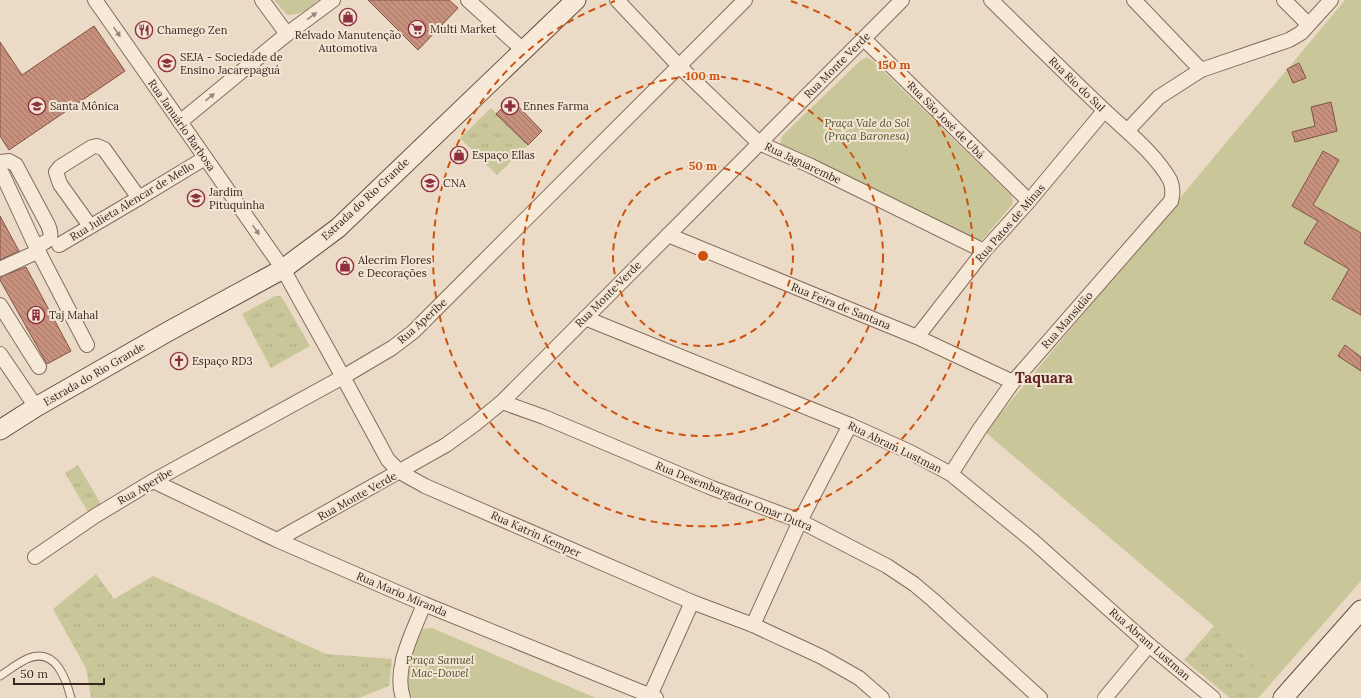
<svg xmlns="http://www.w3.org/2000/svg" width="1361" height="698" viewBox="0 0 1361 698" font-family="Lora,serif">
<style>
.grass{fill:url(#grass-tufts)}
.park{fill:#c9c79a}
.building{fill:url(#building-back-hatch);stroke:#825344}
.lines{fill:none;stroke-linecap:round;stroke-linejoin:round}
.lane-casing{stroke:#856c5c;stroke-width:9}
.street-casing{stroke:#856c5c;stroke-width:16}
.secondary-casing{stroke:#674d3f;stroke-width:21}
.lane{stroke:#f6e9d8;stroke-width:7}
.street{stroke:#f6e9d8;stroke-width:14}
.secondary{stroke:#f6e9d8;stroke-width:19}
.oneway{fill:#96887c}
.ring{fill:none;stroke:#cd520f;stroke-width:2;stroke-dasharray:7 5}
.labels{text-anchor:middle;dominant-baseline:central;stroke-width:4;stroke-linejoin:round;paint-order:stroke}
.poi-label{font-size:11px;fill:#36271f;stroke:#f3e5d4;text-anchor:start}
.street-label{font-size:11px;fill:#36271f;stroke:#f3e5d4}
.park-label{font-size:11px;font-style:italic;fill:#4d5127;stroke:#f3e5d4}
.district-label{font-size:15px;font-weight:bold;fill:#602521;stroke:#f3e5d4}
.centre{fill:#cd520f;stroke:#f3e5d4;stroke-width:2}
.ring-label{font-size:12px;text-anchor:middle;font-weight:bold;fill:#cd520f;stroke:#f3e5d4;stroke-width:4;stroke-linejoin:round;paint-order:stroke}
</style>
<defs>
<pattern id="grass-tufts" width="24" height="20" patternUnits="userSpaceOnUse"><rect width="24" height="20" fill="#c9c79a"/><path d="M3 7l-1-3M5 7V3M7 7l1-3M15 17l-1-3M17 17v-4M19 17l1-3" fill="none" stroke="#adab84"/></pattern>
<pattern id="building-back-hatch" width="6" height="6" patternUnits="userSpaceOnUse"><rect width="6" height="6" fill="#c7917d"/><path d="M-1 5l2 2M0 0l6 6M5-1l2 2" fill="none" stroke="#a27666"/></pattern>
</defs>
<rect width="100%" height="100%" fill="#ebdac5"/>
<g class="grass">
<polygon points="491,108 528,145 497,175 460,138"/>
<polygon points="275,296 280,296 283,299 310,346 271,368 242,314"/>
<polygon points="78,465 101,504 88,512 65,473"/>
<polygon points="96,574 114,599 153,576 326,654 392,659 389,686 359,698 91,698 86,668 53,609"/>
<polygon points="1214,626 1257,668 1273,681 1258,698 1230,698 1184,660"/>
</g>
<g class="park">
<path d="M274 0H318C307 9 302 15 287 15Z"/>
<polygon points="1345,0 1361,0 1361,581 1273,681 1257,668 1214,626 985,432"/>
<polygon points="867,57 873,61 1011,195 1013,200 1012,205 983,239 977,242 785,148 780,143 782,136 861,60"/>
<polygon points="432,628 596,698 405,698 403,682 416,636 422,629"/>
</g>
<g class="building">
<polygon points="368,0 449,0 458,8 418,50"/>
<polygon points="94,26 125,71 9,150 0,136 0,42 22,75"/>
<polygon points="1299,63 1306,78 1293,83 1287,69"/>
<polygon points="511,99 542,131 528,145 496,114"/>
<polygon points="1331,102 1337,131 1295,142 1292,132 1315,126 1311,107"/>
<polygon points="1323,151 1339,160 1313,205 1361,233 1361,315 1332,299 1349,269 1304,243 1318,221 1292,206"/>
<polygon points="0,216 19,251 0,260"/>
<polygon points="26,267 71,351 47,364 0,280 0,277"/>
<polygon points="1345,345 1361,357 1361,371 1338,356"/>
</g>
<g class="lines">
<defs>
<path id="lane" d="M0 676C9 670 19 662 29 658 56 648 66 679 71 698"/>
<g id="street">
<polyline points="95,0 283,269 343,377 388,460 400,472 425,486 692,602 753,625 822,657 859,678 882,698"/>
<polyline points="262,0 287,34"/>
<polyline points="468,0 523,50"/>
<polyline points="617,0 679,66 759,143 811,166 984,251"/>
<polyline points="1134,0 1201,70"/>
<polyline points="1284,0 1308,24"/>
<polyline points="864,39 1029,201"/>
<polyline points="180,122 287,34 333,0"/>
<polyline points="1128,130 1159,97 1201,70 1289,40 1301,33 1331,0"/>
<path d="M0 162 9 161 16 165 48 225C54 240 49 240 36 247"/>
<polyline points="0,169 36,247 87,345"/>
<polyline points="90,226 60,184 56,172 60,167 92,147 97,146 104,149 139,198"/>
<polyline points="668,235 917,337 1013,382"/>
<polyline points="59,245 139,198 205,158"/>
<polyline points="0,269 39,251"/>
<polyline points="0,305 39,367"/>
<polyline points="585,318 850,425 910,452 951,474 1033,541 1149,645 1213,698"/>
<polyline points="917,337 984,251 1029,201 1104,111"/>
<polyline points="0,354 36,407"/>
<polyline points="502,402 544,417 712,488 800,521 887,566 914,584 933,600 1040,698"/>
<path d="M951 474 979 430 1013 382 1171 201C1173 194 1173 187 1170 180 1154 152 1126 131 1103 109 1065 73 1028 36 991 0"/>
<polyline points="153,481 277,540 424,604 656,698"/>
<polyline points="277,540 446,445 475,424 502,402 902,0"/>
<polyline points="35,557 95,516 153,481 343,377 392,348 413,332 745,0"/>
<polyline points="753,625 800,521 850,425"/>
<path d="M403 698C393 668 413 633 424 604"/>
<polyline points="649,698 692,602"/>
<polyline points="1105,698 1149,645"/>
</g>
<g id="secondary">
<polyline points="0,430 36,407 169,331 283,269 338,228 576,0"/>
<polyline points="1283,698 1361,610"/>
</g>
</defs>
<use href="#lane" class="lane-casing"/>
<use href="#street" class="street-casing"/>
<use href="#secondary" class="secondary-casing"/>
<use href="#lane" class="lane"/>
<use href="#street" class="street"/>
<use href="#secondary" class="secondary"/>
</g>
<defs><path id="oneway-solid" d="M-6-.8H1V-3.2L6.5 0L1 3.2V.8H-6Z"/></defs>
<g class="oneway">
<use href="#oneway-solid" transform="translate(312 16) rotate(-36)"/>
<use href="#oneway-solid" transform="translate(117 32) rotate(55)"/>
<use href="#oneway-solid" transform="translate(210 97) rotate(-39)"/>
<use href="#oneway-solid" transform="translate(256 230) rotate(55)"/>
</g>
<g class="ring">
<circle cx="703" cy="256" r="90"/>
<circle cx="703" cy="256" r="180"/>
<path d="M791 1A270 270 0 1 1 615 1"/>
</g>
<defs>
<symbol id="shop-ring" viewBox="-11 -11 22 22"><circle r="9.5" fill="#f3e5d4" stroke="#90303f" stroke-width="1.5"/><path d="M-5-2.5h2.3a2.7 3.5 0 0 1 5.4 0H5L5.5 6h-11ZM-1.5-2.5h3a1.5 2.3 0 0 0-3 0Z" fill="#90303f"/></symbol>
<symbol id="supermarket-ring" viewBox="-11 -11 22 22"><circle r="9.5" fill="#f3e5d4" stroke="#90303f" stroke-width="1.5"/><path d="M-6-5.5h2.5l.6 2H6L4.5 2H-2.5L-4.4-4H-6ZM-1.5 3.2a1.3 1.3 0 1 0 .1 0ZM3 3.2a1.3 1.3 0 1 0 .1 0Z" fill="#90303f"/></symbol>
<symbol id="restaurant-ring" viewBox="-11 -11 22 22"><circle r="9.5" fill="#f3e5d4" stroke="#90303f" stroke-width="1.5"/><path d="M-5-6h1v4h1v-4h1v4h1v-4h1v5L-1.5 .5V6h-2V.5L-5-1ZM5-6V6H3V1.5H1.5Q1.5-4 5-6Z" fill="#90303f"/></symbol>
<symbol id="school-ring" viewBox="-11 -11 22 22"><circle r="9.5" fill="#f3e5d4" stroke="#90303f" stroke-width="1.5"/><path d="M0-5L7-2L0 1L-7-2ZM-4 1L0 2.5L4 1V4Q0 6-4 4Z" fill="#90303f"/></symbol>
<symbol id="pharmacy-ring" viewBox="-11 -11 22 22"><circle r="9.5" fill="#f3e5d4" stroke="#90303f" stroke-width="1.5"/><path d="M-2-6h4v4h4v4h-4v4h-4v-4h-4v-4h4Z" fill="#90303f"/></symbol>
<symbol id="building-ring" viewBox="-11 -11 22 22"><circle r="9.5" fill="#f3e5d4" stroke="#90303f" stroke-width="1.5"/><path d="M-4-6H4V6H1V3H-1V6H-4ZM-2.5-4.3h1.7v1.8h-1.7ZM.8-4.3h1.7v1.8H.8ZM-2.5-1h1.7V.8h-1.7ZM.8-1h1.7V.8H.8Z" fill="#90303f"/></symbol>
<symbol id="church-ring" viewBox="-11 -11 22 22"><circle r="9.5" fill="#f3e5d4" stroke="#90303f" stroke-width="1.5"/><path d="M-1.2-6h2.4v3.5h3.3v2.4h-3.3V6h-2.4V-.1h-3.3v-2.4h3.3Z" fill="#90303f"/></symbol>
</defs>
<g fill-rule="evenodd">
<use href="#shop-ring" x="338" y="7" width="20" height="20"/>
<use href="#supermarket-ring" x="407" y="19" width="20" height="20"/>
<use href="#restaurant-ring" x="134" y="20" width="20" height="20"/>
<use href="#school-ring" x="157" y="53" width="20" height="20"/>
<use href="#school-ring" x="27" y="96" width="20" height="20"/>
<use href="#pharmacy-ring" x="500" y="96" width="20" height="20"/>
<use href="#shop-ring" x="449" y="145" width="20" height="20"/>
<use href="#school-ring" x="420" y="173" width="20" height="20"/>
<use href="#school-ring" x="186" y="188" width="20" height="20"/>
<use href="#shop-ring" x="335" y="256" width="20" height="20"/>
<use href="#building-ring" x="26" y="305" width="20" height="20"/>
<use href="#church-ring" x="169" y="351" width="20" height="20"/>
</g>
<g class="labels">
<g class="poi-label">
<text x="430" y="29">Multi Market</text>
<text x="157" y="30">Chamego Zen</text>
<text x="348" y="35" text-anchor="middle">Relvado Manutenção<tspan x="348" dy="13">Automotiva</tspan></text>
<text x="180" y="57">SEJA - Sociedade de<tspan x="180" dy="13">Ensino Jacarepaguá</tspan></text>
<text x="50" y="106">Santa Mônica</text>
<text x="523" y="106">Ennes Farma</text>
<text x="472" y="155">Espaço Ellas</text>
<text x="443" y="183">CNA</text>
<text x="209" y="192">Jardim<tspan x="209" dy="13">Pituquinha</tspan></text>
<text x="358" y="260">Alecrim Flores<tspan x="358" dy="13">e Decorações</tspan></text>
<text x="49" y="315">Taj Mahal</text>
<text x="192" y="361">Espaço RD3</text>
</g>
<g class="street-label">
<text transform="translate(837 65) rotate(-45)">Rua Monte Verde</text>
<text transform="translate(1077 84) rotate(44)">Rua Rio do Sul</text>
<text transform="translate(946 120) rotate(45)">Rua São José de Ubá</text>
<text transform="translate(182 125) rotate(55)">Rua Januário Barbosa</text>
<text transform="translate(803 163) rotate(25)">Rua Jaguarembe</text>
<text transform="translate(365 199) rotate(-43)">Estrada do Rio Grande</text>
<text transform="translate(132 201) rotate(-31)">Rua Julieta Alencar de Mello</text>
<text transform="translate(1010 223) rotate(-49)">Rua Patos de Minas</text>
<text transform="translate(608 294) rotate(-45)">Rua Monte Verde</text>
<text transform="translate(841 306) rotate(22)">Rua Feira de Santana</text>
<text transform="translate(1067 320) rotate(-49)">Rua Mansidão</text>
<text transform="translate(422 321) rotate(-42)">Rua Aperibe</text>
<text transform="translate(94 374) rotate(-30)">Estrada do Rio Grande</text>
<text transform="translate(895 447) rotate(26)">Rua Abram Lustman</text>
<text transform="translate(145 486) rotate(-30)">Rua Aperibe</text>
<text transform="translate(357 496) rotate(-29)">Rua Monte Verde</text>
<text transform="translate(734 496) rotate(22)">Rua Desembargador Omar Dutra</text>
<text transform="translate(536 534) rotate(24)">Rua Katrin Kemper</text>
<text transform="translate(402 594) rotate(23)">Rua Mario Miranda</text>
<text transform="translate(1150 644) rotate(41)">Rua Abram Lustman</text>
</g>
<g class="park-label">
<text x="867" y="123">Praça Vale do Sol<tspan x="867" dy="13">(Praça Baronesa)</tspan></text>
<text x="440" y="660">Praça Samuel<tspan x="440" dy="13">Mac-Dowel</tspan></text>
</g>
<g class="district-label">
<text x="1044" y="377">Taquara</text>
</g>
</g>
<circle cx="703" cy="256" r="6" class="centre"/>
<g class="ring-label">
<text x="894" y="69">150 m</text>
<text x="703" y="80">100 m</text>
<text x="703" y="170">50 m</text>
</g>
<path d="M14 678v6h90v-6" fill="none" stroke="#36271f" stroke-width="2"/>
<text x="20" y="678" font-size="12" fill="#36271f" stroke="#f3e5d4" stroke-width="3" paint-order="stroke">50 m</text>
</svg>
